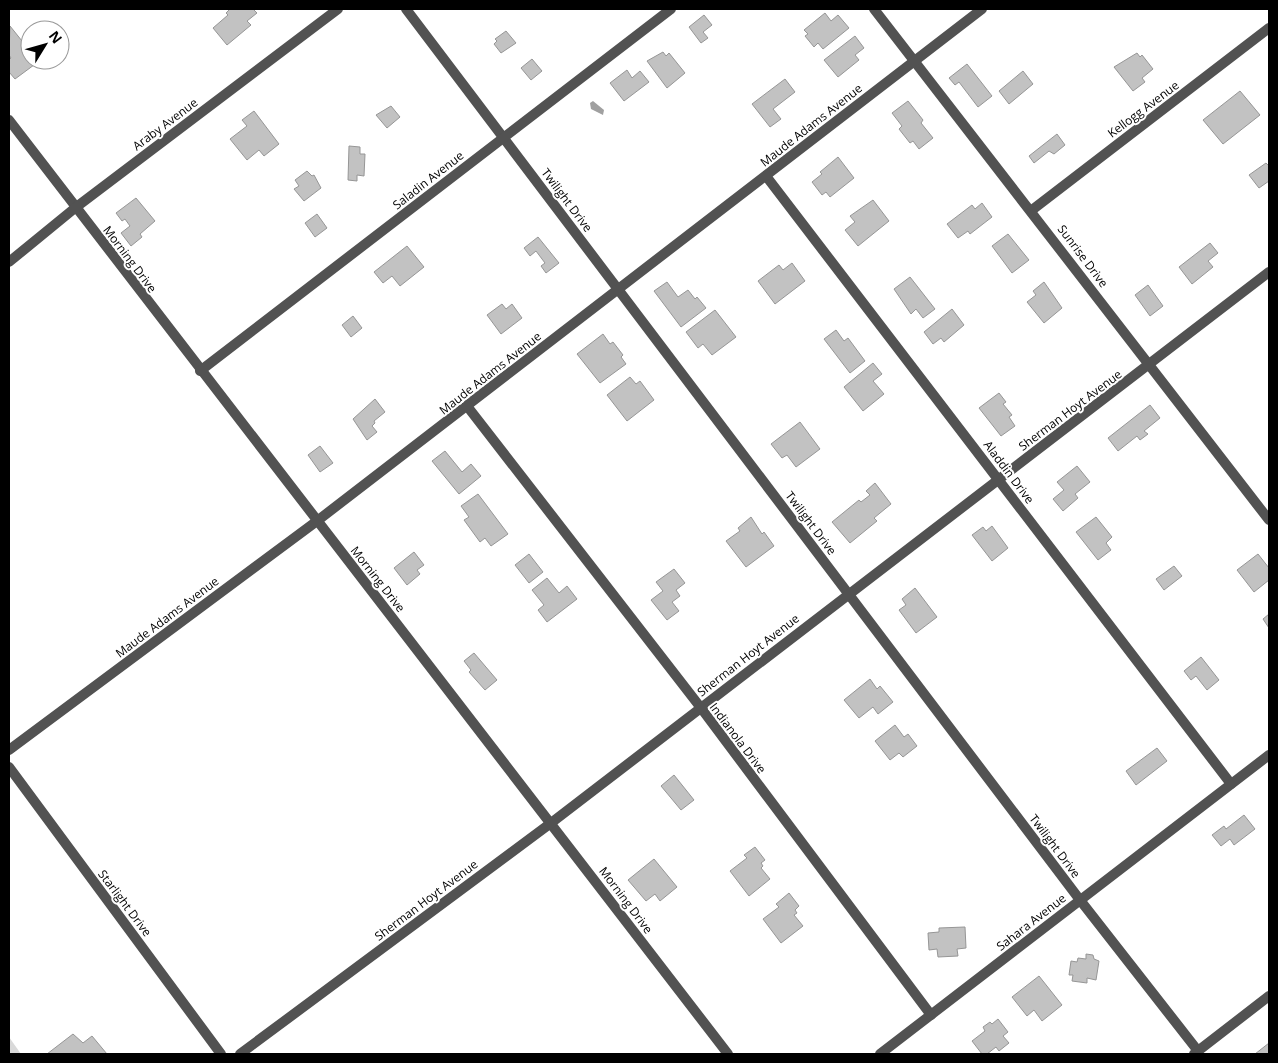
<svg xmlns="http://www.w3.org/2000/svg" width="1278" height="1063" viewBox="0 0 1278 1063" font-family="'Open Sans',sans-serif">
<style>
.green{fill:#d9d9d9}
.water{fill:#a0a0a0}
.building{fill:#c2c2c2;stroke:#969696}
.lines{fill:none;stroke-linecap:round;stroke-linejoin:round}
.minor{stroke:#525252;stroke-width:10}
.labels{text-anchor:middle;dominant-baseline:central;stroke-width:4;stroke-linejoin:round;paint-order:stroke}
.street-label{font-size:12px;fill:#000;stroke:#fff}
</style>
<rect width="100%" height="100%" fill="#fff"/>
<polygon class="green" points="9,1037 21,1054 9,1054"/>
<polygon class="water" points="593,101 604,110 603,115 591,109 590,103"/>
<g class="building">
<polygon points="230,9 253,9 257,13 247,21 251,25 227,45 213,28 228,15 226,13"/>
<polygon points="825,13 831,21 838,15 849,28 823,49 818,43 814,47 805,36 808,34 804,30"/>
<polygon points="704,15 712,25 703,32 708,38 701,43 689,27"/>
<polygon points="10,26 30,51 30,60 38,62 15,79 9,72 9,60 11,58 9,55"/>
<polygon points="506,31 516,43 501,53 494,44 497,41 495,39"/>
<polygon points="855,36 864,48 855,55 859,60 838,77 824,60"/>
<polygon points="663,52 666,56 669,53 685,73 667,88 647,61"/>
<polygon points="1137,53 1140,57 1142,55 1153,69 1142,78 1145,82 1133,91 1114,67"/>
<polygon points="532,59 542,71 531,80 521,68"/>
<polygon points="967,64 992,96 978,107 959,82 955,85 949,78"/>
<polygon points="627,70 632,78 640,71 649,82 624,101 610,83"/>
<polygon points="1023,71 1033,84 1009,104 999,91"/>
<polygon points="785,79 795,92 773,109 781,119 770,127 752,104"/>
<polygon points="1240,91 1260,115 1223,144 1203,120"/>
<polygon points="908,101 923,120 921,123 933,138 919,149 913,141 910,143 899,129 902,126 892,113"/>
<polygon points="391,106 400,117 387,128 376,115"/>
<polygon points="254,111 279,144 264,156 259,150 247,160 230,139 247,126 242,120"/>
<polygon points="1057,134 1065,145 1054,154 1049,151 1034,163 1029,156"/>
<polygon points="349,146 360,147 360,154 365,154 364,176 357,175 357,181 348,180"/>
<polygon points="838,157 854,178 830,197 826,192 822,195 812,182 822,174 820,172"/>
<polygon points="1266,163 1269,166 1269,181 1259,188 1249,175"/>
<polygon points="307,171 312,176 314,175 321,188 304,201 294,189 299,186 295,180"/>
<polygon points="136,198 155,221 140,234 142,237 131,246 121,233 130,226 125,219 122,221 116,213"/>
<polygon points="873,200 889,221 858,246 845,230 855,222 850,216"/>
<polygon points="982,203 992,217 970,234 968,231 958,238 947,224 972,205 975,209"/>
<polygon points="317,214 327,228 315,237 305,223"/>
<polygon points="1008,234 1029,260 1012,273 992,246"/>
<polygon points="538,237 559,263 546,273 541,266 545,263 536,251 530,256 524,248"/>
<polygon points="1210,243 1218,253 1208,261 1213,267 1192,284 1179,267"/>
<polygon points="407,246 424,267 400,286 392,276 383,283 374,272"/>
<polygon points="792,263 805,281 775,304 758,281 779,265 783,270"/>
<polygon points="910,277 935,309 923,318 916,309 911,314 894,289"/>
<polygon points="667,282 678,297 688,290 695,299 697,297 706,308 681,327 654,291"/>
<polygon points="1044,282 1062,308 1044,323 1027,302 1036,295 1033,291"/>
<polygon points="1148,285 1163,306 1150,316 1135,295"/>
<polygon points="502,304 506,309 512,304 522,318 501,334 487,315"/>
<polygon points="952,309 964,325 944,342 941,338 933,344 924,332"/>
<polygon points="715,310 736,337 712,355 703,344 698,348 686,332"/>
<polygon points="353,316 362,328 351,337 342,325"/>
<polygon points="836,330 844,341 848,338 865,361 850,373 824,339"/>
<polygon points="603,334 610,344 613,342 623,355 621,357 626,364 600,383 577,354"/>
<polygon points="873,363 882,374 873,381 884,394 863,411 844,387"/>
<polygon points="630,377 636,384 640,381 654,400 627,421 607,395"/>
<polygon points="999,393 1006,402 1003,404 1012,415 1009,417 1015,426 1001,436 979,408"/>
<polygon points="375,399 385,412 374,421 375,423 372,426 377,432 367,440 353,419"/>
<polygon points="1150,405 1160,418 1144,431 1148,434 1140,440 1137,436 1118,451 1108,438"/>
<polygon points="800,422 820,449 796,467 787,455 782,458 771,444"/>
<polygon points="320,446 333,463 320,472 308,455"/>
<polygon points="445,451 462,472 471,464 481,476 459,494 432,461"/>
<polygon points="1077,466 1090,482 1075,494 1078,498 1063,511 1053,499 1064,490 1057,482"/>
<polygon points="875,483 891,504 874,518 877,521 850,543 832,522 859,500 861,502 870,495 866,491"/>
<polygon points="478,494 508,534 491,546 485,538 480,542 464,520 469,517 461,506"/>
<polygon points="751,517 762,534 764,532 774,546 746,567 726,541 740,531 738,528"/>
<polygon points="1096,517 1112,537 1106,543 1111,550 1098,560 1076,532"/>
<polygon points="992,526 1008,548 992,561 972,535 983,527 986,531"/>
<polygon points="414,552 424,565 417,570 420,574 407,585 394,568"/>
<polygon points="529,554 543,572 529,583 515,565"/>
<polygon points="1258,554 1269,568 1269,580 1254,592 1237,570"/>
<polygon points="1174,566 1182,576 1164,590 1156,579"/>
<polygon points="674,569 685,583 676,590 680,596 672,602 679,611 667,620 651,600 663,591 656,582"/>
<polygon points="547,578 559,593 567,586 577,599 547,622 538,610 544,605 532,590"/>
<polygon points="915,588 937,617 916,633 899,610 906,605 902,599"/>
<polygon points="1269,614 1269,628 1263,619"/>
<polygon points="474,653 497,680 485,690 469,672 471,670 464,661"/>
<polygon points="1201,657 1219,680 1207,690 1196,676 1191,680 1184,671"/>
<polygon points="870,679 877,689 880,686 893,702 878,714 873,707 859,718 844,700"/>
<polygon points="895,725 904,737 908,734 917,746 903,757 899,753 890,760 875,741"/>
<polygon points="1157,748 1167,761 1136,785 1126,771"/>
<polygon points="674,775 694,800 681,810 661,786"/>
<polygon points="1244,815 1255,829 1234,845 1230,839 1221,846 1212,835 1224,826 1226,829"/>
<polygon points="755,847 765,860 761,863 763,866 761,868 770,879 749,896 730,871 747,858 744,855"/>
<polygon points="654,859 677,887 660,901 655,894 646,901 628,880"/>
<polygon points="789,893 799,906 795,910 797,913 794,915 803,926 781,943 763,919 779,907 776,904"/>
<polygon points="965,927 966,948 957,949 958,956 938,957 937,949 929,950 928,933 939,932 939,928"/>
<polygon points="1086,954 1093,955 1094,959 1099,961 1096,980 1087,978 1087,983 1072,981 1073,975 1069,975 1071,961 1077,962 1078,958 1086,959"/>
<polygon points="1039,976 1062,1005 1042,1021 1034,1010 1027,1016 1012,997"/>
<polygon points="998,1019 1008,1032 1003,1036 1009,1043 999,1051 996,1047 987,1054 982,1054 972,1041 985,1031 983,1027 990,1022 992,1024"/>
<polygon points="73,1034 83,1043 92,1036 107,1054 47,1054"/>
<polygon points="1269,1043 1269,1054 1255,1054"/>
</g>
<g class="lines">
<g class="minor">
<polyline points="406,9 1080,900 1198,1051"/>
<polyline points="874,9 1269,520"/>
<polyline points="9,120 728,1054"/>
<polyline points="766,176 1231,784"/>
<polyline points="1032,210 1269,28"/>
<polyline points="9,262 75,208 338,9"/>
<polyline points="200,371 671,9"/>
<polyline points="467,406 701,708 931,1015"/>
<polyline points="9,750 317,521 982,9"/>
<polyline points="9,767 221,1054"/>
<polyline points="240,1054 551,823 1269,272"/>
<polyline points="880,1054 1269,755"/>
<polyline points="1194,1054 1269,996"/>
</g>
</g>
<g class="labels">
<g class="street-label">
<text transform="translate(1143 109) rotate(-37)">Kellogg Avenue</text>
<text transform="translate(165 124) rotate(-37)">Araby Avenue</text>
<text transform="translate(811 125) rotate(-38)">Maude Adams Avenue</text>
<text transform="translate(428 180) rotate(-38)">Saladin Avenue</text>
<text transform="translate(567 200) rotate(53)">Twilight Drive</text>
<text transform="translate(1083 256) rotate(53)">Sunrise Drive</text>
<text transform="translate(130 259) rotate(53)">Morning Drive</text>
<text transform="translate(490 373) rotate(-38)">Maude Adams Avenue</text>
<text transform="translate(1070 410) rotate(-37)">Sherman Hoyt Avenue</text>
<text transform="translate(1009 472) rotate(53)">Aladdin Drive</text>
<text transform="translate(811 523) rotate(53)">Twilight Drive</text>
<text transform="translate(378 579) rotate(52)">Morning Drive</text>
<text transform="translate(167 617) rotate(-37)">Maude Adams Avenue</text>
<text transform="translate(748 655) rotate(-38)">Sherman Hoyt Avenue</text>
<text transform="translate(738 738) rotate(53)">Indianola Drive</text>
<text transform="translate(1055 846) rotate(53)">Twilight Drive</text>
<text transform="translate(426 900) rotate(-37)">Sherman Hoyt Avenue</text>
<text transform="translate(626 900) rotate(53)">Morning Drive</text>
<text transform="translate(125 903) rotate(53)">Starlight Drive</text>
<text transform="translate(1031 922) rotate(-38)">Sahara Avenue</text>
</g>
</g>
<rect width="1278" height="1063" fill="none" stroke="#000000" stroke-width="20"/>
<g transform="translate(45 45) rotate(53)"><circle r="24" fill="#ffffff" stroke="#999999"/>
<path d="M0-4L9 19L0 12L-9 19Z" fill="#000000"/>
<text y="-8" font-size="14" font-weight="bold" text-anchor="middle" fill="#000000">N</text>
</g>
</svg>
